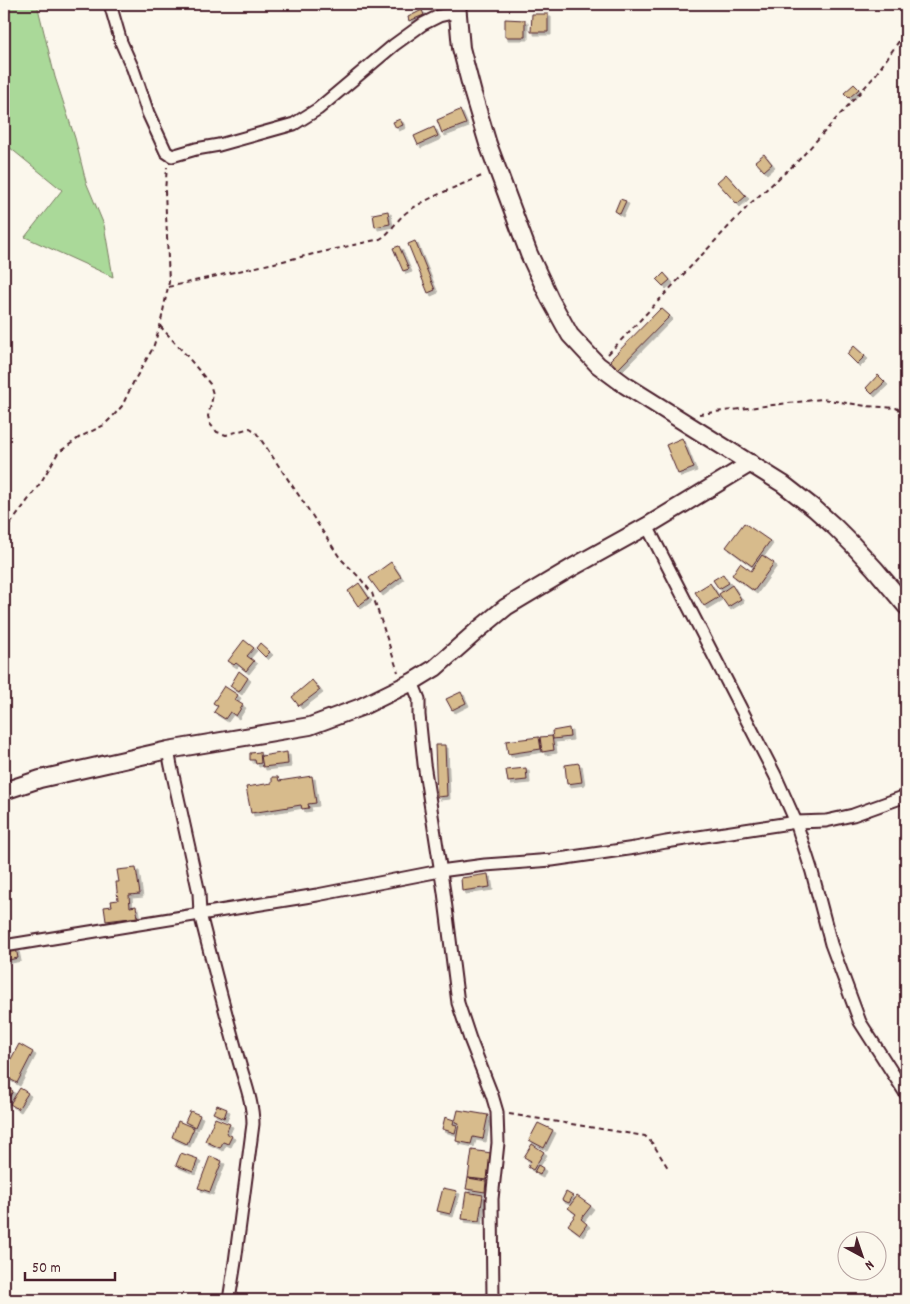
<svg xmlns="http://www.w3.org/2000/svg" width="910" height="1304" viewBox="0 0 910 1304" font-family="Dekko,sans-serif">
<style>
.green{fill:#aad999;stroke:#7a7c62}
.building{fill:#d7bb8c;stroke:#4a1f2b;filter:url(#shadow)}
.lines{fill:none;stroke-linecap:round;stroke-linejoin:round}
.street-casing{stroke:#4a1f2b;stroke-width:15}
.secondary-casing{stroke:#4a1f2b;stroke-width:20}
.path{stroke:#4a1f2b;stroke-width:2;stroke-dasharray:5 4;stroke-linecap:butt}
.street{stroke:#fbf7ec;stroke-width:11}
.secondary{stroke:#fbf7ec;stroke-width:16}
</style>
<defs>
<filter id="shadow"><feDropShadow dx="3" dy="3" stdDeviation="0" flood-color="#0004"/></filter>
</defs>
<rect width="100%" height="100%" fill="#fbf7ec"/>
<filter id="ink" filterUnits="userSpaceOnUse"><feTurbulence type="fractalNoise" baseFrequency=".02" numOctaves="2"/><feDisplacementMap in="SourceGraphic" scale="10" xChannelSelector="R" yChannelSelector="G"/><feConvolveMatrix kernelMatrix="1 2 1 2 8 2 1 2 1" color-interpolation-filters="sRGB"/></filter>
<g filter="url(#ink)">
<polygon class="green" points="4,4 37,4 55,77 75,138 86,182 104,225 113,277 25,237 62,190 4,143"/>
<g class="building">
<polygon points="422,10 424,15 409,21 408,17"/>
<polygon points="532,14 548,14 548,32 531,32"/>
<polygon points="505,19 525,20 525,37 505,37"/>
<polygon points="854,84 859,89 849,98 844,93"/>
<polygon points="460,110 466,124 442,133 437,120"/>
<polygon points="400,119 403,125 396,128 393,122"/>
<polygon points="434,127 438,136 418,145 414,136"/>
<polygon points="764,154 772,164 764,171 755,161"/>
<polygon points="726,174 746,196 737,204 717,182"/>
<polygon points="620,199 626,201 620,214 615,211"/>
<polygon points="388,211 390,224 375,227 373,214"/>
<polygon points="415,241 435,290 428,293 408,244"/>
<polygon points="399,246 409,269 403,271 393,248"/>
<polygon points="664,273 670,280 663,286 657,280"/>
<polygon points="661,308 670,316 618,369 610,360"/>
<polygon points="854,346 865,356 857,364 847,354"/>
<polygon points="878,375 885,382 872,394 866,388"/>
<polygon points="682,438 694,468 678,474 666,445"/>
<polygon points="744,523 770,541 752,566 726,547"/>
<polygon points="762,555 774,563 754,591 732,575 740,563 751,571"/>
<polygon points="391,562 401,577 380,593 369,578"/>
<polygon points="723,574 729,583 719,589 713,580"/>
<polygon points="359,583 369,598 358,606 348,591"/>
<polygon points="710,583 719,597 704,606 695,592"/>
<polygon points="732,585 741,599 728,607 719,594"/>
<polygon points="244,640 254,648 247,656 254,661 246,671 236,663 234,665 228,661"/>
<polygon points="260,643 270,652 265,657 256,648"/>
<polygon points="239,671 248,678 239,692 230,686"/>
<polygon points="312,680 320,690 299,706 292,697"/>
<polygon points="224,686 238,695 235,700 243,705 236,716 230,712 225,719 214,712 218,706 213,703"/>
<polygon points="461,692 466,703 452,710 446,699"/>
<polygon points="569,728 570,737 553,739 552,731"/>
<polygon points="552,736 554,750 542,752 540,737"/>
<polygon points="539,737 541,749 508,754 506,741"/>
<polygon points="435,745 445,745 447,796 437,797"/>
<polygon points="260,752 261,763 256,764 255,760 250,760 250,753"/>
<polygon points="287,752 288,764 263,767 261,756"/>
<polygon points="579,763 582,782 567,784 565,765"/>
<polygon points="526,768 527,780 508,782 506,770"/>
<polygon points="312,776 316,803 308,804 309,808 302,809 301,805 251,813 246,787 272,783 272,777 278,777 279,781"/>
<polygon points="136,868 140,894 129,895 130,907 136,906 138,917 106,921 104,907 112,906 111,901 118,900 116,882 119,882 117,870"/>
<polygon points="488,874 490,887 462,891 461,878"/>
<polygon points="16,948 18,958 4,961 4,950"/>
<polygon points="19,1044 33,1052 17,1083 4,1076 4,1072"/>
<polygon points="4,1085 13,1091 4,1106"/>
<polygon points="20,1088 28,1093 18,1109 10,1104"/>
<polygon points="217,1105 227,1109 224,1118 213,1113"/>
<polygon points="458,1110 488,1115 483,1139 473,1137 471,1144 456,1141 459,1123 455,1122"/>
<polygon points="190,1111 200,1115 195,1127 185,1122"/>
<polygon points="445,1117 454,1120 453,1124 457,1125 455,1133 442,1129"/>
<polygon points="215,1118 230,1124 226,1133 232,1136 228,1144 223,1142 220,1148 205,1141"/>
<polygon points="178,1121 194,1128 187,1144 172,1137"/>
<polygon points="538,1123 553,1130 544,1148 529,1140"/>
<polygon points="532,1144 544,1152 533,1170 528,1167 531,1161 524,1157"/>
<polygon points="472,1150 491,1153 487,1180 468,1178"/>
<polygon points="181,1153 198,1159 193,1172 176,1165"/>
<polygon points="210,1156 222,1161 210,1192 198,1188"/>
<polygon points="538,1165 543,1168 540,1175 534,1172"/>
<polygon points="468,1178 486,1181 485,1192 466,1189"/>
<polygon points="443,1188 457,1191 450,1214 437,1211"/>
<polygon points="466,1192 483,1195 479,1221 462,1219"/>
<polygon points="566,1192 573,1196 569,1203 562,1200"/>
<polygon points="577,1196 591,1206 581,1219 587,1224 580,1234 568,1225 576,1214 568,1208"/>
</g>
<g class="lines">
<defs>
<g id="street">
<polyline points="110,4 121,42 133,69 148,113 166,152 172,156 196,149 219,145 294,124 318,109 394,45 423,24 439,16 457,12"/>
<polyline points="647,526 775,775 796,822 812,872 831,944 860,1022 906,1094"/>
<polyline points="412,682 419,699 419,715 424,764 444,892 458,1003 470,1039 492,1095 497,1112 498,1143 492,1199 493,1300"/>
<path d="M168 750 171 766 199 893 200 914C212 961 224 1007 237 1054 243 1078 253 1100 253 1124L235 1262 229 1300"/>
<polyline points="4,946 317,895 440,871 485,865 552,860 635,848 666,842 796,822 826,821 853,815 906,796"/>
</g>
<g id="secondary">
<polyline points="457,4 461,48 473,94 488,144 529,254 550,299 570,335 598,365 625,385 783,484 815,509 835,527 852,544 875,569 906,606"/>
<polyline points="4,791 40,779 168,750 310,726 361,707 412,682 435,668 478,630 506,607 573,567 647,526 751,463"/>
</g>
</defs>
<use href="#street" class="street-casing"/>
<use href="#secondary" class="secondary-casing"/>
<g class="path">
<path d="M168 287 380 239C392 232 396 220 407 212 430 196 459 186 484 175"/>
<polyline points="160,326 187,356 210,384 213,394 211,405 208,416 210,424 217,432 226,435 250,428 255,431 302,500 340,558 359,577 372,593 398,672"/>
<polyline points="608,354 751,203 797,162 874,77 906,31"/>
<polyline points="699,414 822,399 866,406 896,408 906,413"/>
<polyline points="4,531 15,518 41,482 58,453 80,437 104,425 115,414 122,406 134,381 153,348 160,326 169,282 165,191 167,167"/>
<polyline points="509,1114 645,1136 653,1144 668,1168"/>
</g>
<use href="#street" class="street"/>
<use href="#secondary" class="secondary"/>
</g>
</g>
<rect width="910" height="1304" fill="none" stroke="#fbf7ec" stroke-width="20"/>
<rect x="10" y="10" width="890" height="1284" fill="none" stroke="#4a1f2b" stroke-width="2" filter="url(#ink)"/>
<g transform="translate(862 1256) rotate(140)"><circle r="24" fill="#fbf7ec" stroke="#b4a19f"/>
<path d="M0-4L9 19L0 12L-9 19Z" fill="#4a1f2b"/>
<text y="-8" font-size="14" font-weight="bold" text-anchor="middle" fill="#4a1f2b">N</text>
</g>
<path d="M25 1272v8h90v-8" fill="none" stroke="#4a1f2b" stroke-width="2.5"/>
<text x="32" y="1272" font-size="15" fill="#4a1f2b" stroke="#fbf7ec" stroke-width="4" paint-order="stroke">50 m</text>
</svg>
